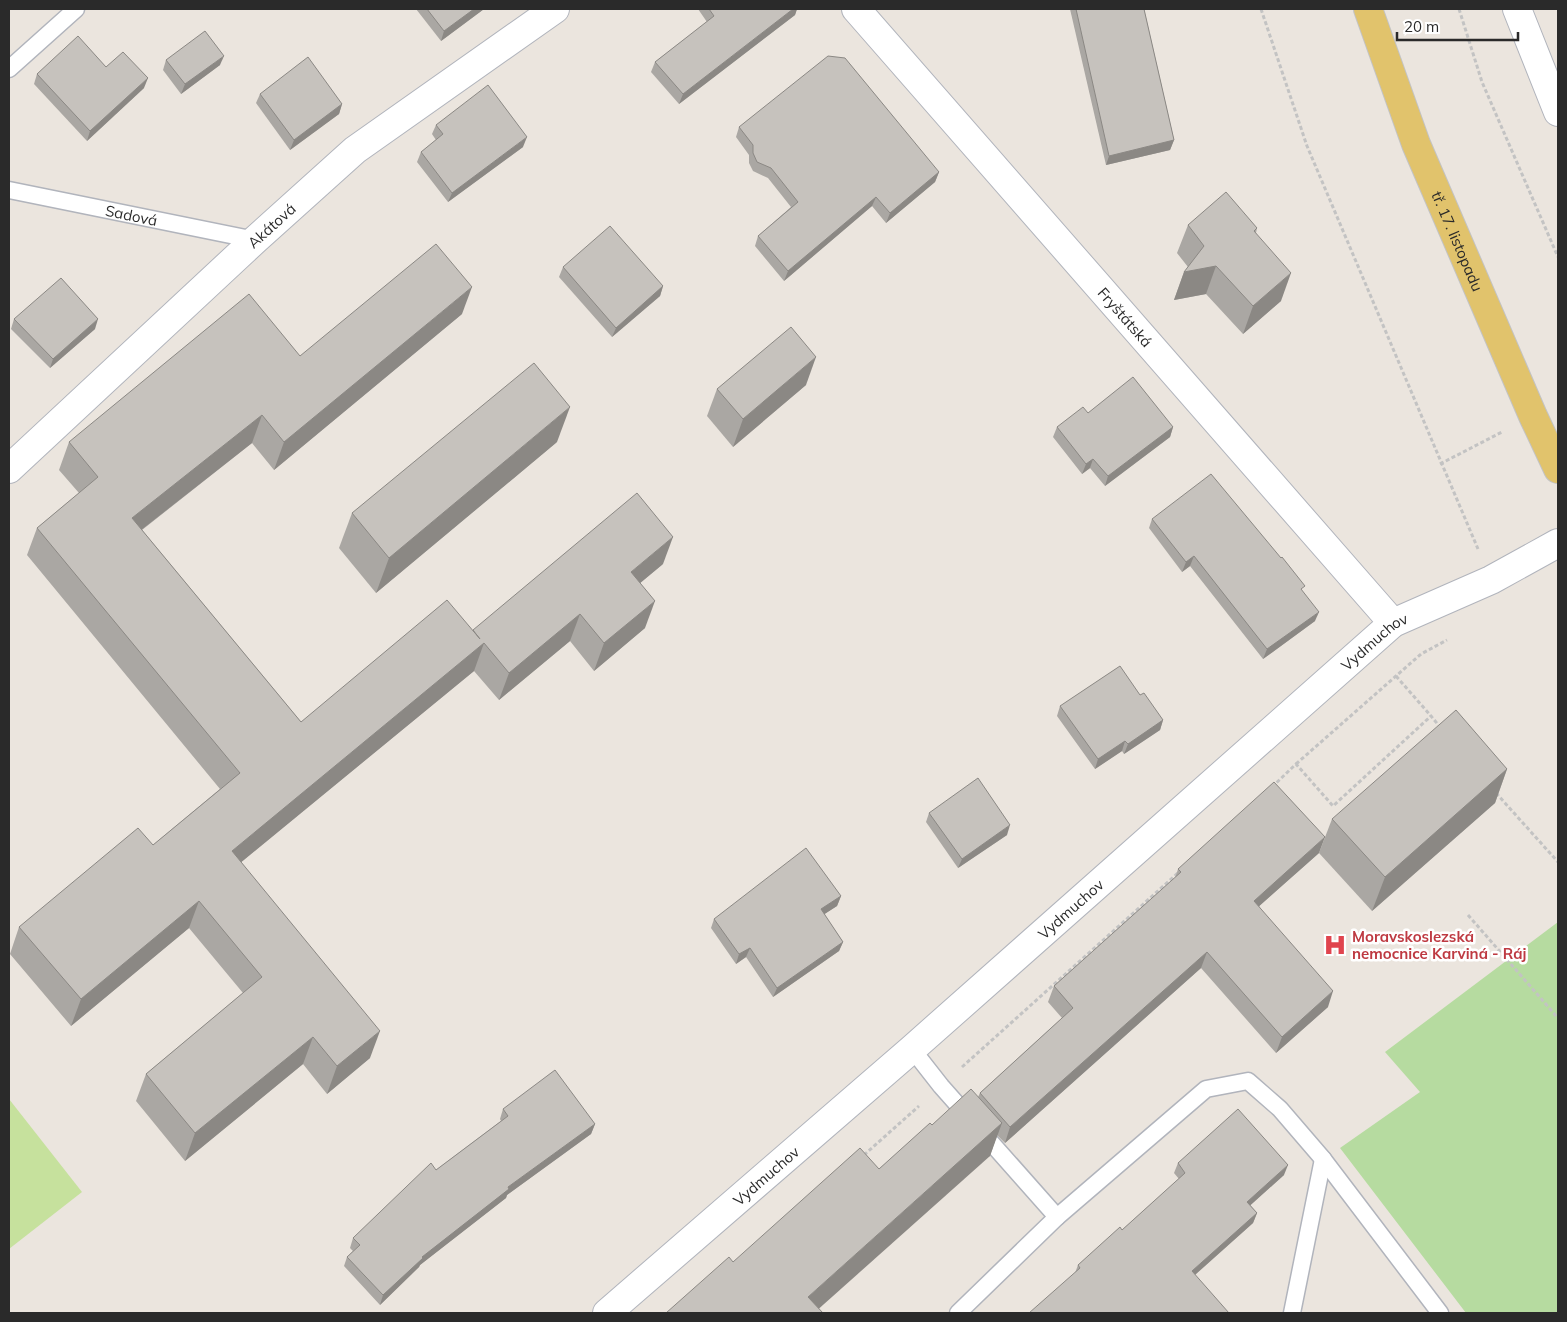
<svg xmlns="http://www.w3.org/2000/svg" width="1567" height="1322" viewBox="0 0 1567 1322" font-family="Mulish,sans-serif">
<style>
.green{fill:#b6dba0}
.pitch{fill:#c6e19d}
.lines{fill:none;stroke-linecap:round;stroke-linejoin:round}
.lane-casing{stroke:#b1b4bc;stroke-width:19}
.street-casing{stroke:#b1b4bc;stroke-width:30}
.primary-casing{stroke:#c3c3c3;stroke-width:30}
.path{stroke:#c3c3c3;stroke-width:3;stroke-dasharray:4 2.5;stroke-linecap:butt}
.lane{stroke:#fff;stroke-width:16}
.street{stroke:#fff;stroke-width:28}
.primary{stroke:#e1c36c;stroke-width:28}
.wall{fill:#aaa7a3}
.shaded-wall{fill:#8b8884}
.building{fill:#c6c2bd;stroke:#8b8884}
.labels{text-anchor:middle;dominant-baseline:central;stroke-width:5;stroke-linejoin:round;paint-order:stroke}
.street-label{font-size:15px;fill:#2a2a2a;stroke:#fff}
.health-label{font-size:15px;font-weight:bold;fill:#be3a42;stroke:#fff;text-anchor:start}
</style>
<rect width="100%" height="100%" fill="#ebe5de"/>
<polygon class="green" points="1558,922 1558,1313 1466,1313 1340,1148 1420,1092 1385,1052"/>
<polygon class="pitch" points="9,1099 82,1192 9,1249"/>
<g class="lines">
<defs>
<g id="lane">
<polyline points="9,69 76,9"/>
<path id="s1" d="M9 190 255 240"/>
<polyline points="912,1049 941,1086 1057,1217 1206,1089 1248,1081 1280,1109 1323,1159 1440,1313"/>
<polyline points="958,1313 1057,1217"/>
<polyline points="1292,1313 1323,1159"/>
</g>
<g id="street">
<path id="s2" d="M856 9 1393 623"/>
<polyline points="1517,9 1558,112"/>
<path id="s3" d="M9 469 255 240 355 150 555 9"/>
<path id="s4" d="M607 1313 912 1049 1393 623 1491 580 1558 543"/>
</g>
<g id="primary">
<path id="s5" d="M1368 9 1416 144 1533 416 1558 469"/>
</g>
</defs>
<use href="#lane" class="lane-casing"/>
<use href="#street" class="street-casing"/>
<use href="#primary" class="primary-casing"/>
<g class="path">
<polyline points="1261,9 1307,146 1478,549"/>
<polyline points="1459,9 1482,82 1558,257"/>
<polyline points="1440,464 1502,432"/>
<polyline points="1396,676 1431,716"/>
<polyline points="1296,764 1421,654 1447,640"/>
<polyline points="1272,787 1296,764 1333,806 1431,716 1440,727"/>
<polyline points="1496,793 1558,862"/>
<polyline points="1468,915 1558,1018"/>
<polyline points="962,1067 1179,872"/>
<polyline points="864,1155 919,1106"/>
</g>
<use href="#lane" class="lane"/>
<use href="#street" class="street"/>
<use href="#primary" class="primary"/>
</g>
<g class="wall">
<polygon points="416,9 484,9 441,41"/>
<polygon points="698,9 797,9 795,15 679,104 651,72 655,62 707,22"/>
<polygon points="1070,9 1144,9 1174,140 1170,150 1106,165"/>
<polygon points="166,60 220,65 181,94 163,70"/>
<polygon points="106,67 144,88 87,141 34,84 37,74"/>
<polygon points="260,94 342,104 339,114 290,150 256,103"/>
<polygon points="436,125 523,147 448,202 417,162 421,152 436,140 432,134"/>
<polygon points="739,127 939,172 935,182 886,223 872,206 784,281 755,246 758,236 791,207 768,178 753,171 749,163 749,155 736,137"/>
<polygon points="1188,225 1257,228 1256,233 1281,301 1243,334 1206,294 1174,300 1184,272 1188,267 1177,253"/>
<polygon points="563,267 663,286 660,296 612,337 559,277"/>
<polygon points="462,314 274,470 252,443 142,530 301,722 473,630 663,564 640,583 645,628 594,671 570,641 499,700 474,671 241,862 370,1058 327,1094 303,1064 185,1161 136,1101 146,1074 243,993 189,928 71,1026 10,954 19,927 153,845 220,789 27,555 37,528 79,493 59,470 69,442 300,356"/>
<polygon points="14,319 95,329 50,368 11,329"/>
<polygon points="806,385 733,447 707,416 717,389"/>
<polygon points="1088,413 1173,427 1170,437 1105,486 1090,468 1082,474 1053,437 1057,427"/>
<polygon points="557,442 376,593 339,548 352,513"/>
<polygon points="1152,519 1303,592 1315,621 1263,659 1190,566 1182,572 1149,528"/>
<polygon points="1140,695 1163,720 1160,730 1124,754 1122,751 1095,769 1057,716 1060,706"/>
<polygon points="1507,769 1495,803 1372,911 1319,853 1332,819"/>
<polygon points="929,813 1007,835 958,868 926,822"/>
<polygon points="1319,853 1259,906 1328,1007 1276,1053 1201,968 1005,1143 997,1135 990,1156 666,1313 733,1262 879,1169 932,1125 978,1097 980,1093 1062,1018 1048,1002 1054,986 1175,878 1178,869"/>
<polygon points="841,896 837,906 824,914 843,942 839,951 773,997 746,957 736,964 711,928 714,919"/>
<polygon points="503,1109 595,1124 591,1134 507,1195 506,1198 420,1265 419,1267 380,1305 344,1266 347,1257 353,1251 350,1248 353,1238 436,1170 501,1121 500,1119"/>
<polygon points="1178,1163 1284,1175 1250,1205 1257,1213 1253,1223 1195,1275 1075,1273 1078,1265 1122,1230 1179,1179 1174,1173"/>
</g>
<g class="shaded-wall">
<polygon points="474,9 484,9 441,41 444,31"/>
<polygon points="793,9 797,9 795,15 679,104 683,94"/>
<polygon points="224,56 220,65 181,94 185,84"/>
<polygon points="148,78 144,88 87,141 90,131"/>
<polygon points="342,104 339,114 290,150 294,140"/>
<polygon points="527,137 523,147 448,202 452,193"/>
<polygon points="1174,140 1170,150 1106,165 1109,156"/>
<polygon points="939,172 935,182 886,223 890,213"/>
<polygon points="876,197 872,206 784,281 788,271"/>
<polygon points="1216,266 1206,294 1174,300 1184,272"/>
<polygon points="1291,273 1281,301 1243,334 1253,306"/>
<polygon points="663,286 660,296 612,337 616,328"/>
<polygon points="472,287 462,314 274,470 284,442"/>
<polygon points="98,319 95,329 50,368 53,359"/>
<polygon points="816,357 806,385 733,447 743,419"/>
<polygon points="570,407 557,442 376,593 389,558"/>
<polygon points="262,415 252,443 122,545 132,518"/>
<polygon points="1173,427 1170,437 1105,486 1108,476"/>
<polygon points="1093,459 1090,468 1082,474 1086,464"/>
<polygon points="673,537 663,564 621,599 631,572"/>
<polygon points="1194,556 1190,566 1182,572 1186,562"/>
<polygon points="655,601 645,628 594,671 604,643"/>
<polygon points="1319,612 1315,621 1263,659 1267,649"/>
<polygon points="580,614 570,641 499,700 509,673"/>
<polygon points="484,643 474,671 222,878 232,851"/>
<polygon points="1163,720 1160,730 1124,754 1128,744"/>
<polygon points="1125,741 1122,751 1095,769 1098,759"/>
<polygon points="1507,769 1495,803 1372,911 1385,877"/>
<polygon points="1010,825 1007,835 958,868 962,859"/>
<polygon points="1325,837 1319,853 1248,916 1254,901"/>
<polygon points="841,896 837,906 817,919 821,909"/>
<polygon points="199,901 189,928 71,1026 81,999"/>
<polygon points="843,942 839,951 773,997 777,988"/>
<polygon points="750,948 746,957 736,964 739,954"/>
<polygon points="1207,952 1201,968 1005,1143 1010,1127"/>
<polygon points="1333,991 1328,1007 1276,1053 1282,1037"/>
<polygon points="380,1031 370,1058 327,1094 337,1066"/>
<polygon points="313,1037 303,1064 185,1161 195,1133"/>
<polygon points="1002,1123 990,1156 814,1313 808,1297"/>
<polygon points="595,1124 591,1134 507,1195 506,1198 420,1265 419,1267 380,1305 383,1295 422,1257 508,1187"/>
<polygon points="1288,1165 1284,1175 1243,1212 1247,1202"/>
<polygon points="1257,1213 1253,1223 1188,1281 1192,1271"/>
</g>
<g class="building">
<polygon points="427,9 474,9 444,31"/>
<polygon points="709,9 793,9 683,94 655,62 714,16"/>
<polygon points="1076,9 1144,9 1174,140 1109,156"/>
<polygon points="205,31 224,56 185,84 166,60"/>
<polygon points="78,36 106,67 123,52 148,78 90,131 37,74"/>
<polygon points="828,56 845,58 939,172 890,213 876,197 788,271 758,236 798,202 771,168 757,162 753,153 753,145 739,127"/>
<polygon points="308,57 342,104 294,140 260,94"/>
<polygon points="488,85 527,137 452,193 421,152 443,134 436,125"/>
<polygon points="1226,192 1257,228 1254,231 1291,273 1253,306 1216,266 1184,272 1204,246 1188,225"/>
<polygon points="610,226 663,286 616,328 563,267"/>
<polygon points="436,244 472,287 284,442 262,415 132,518 301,722 447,600 480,639 473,630 637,493 673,537 631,572 655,601 604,643 580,614 509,673 484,643 232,851 380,1031 337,1066 313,1037 195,1133 146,1074 262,977 199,901 81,999 19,927 138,828 153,845 240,773 37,528 98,477 69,442 249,294 300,356"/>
<polygon points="61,278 98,319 53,359 14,319"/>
<polygon points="791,327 816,357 743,419 717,389"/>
<polygon points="534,363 570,407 389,558 352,513"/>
<polygon points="1133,377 1173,427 1108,476 1093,459 1086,464 1057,427 1083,407 1088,413"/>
<polygon points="1211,474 1281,558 1282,557 1305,586 1301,589 1319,612 1267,649 1194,556 1186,562 1152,519"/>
<polygon points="1120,666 1140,695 1144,693 1163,720 1128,744 1125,741 1098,759 1060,706"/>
<polygon points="1456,710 1507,769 1385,877 1332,819"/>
<polygon points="978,778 1010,825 962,859 929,813"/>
<polygon points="1274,782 1325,837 1254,901 1333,991 1282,1037 1207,952 1010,1127 980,1093 1073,1008 1054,986 1181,872 1178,869"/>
<polygon points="806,848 841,896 821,909 843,942 777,988 750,948 739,954 714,919"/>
<polygon points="555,1070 595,1124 508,1187 509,1189 422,1257 423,1258 383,1295 347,1257 360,1245 353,1238 431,1163 436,1170 508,1116 503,1109"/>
<polygon points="971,1089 1002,1123 808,1297 823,1313 666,1313 729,1257 733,1262 860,1148 879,1169 930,1123 932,1125"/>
<polygon points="1238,1109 1288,1165 1247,1202 1257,1213 1192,1271 1229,1313 1029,1313 1080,1268 1078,1265 1120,1227 1122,1230 1185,1173 1178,1163"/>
</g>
<defs>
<symbol id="hospital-bare" viewBox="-9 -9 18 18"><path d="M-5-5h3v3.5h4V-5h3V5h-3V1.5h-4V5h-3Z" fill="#e0444e" stroke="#fff" stroke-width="2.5" paint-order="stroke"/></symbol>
</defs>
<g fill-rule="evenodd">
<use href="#hospital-bare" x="1319" y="929" width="32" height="32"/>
</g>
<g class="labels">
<g class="street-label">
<text stroke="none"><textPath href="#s1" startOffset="125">Sadová</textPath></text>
<text stroke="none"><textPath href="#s3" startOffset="358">Akátová</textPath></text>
<text stroke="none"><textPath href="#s5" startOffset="249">tř. 17. listopadu</textPath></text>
<text stroke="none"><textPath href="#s2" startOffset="409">Fryštátská</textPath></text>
<text stroke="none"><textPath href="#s4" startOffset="1020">Vydmuchov</textPath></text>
<text stroke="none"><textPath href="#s4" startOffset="615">Vydmuchov</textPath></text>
<text stroke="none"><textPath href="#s4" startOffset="210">Vydmuchov</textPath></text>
</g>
<g class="health-label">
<text x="1352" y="936">Moravskoslezská<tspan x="1352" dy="17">nemocnice Karviná - Ráj</tspan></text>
</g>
</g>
<rect width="1567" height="1322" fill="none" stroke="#2a2a2a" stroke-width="20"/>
<path d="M1397 32v8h121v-8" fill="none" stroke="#2a2a2a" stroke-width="2.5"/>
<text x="1404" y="32" font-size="15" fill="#2a2a2a" stroke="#ffffff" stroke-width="4" paint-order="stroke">20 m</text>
</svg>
